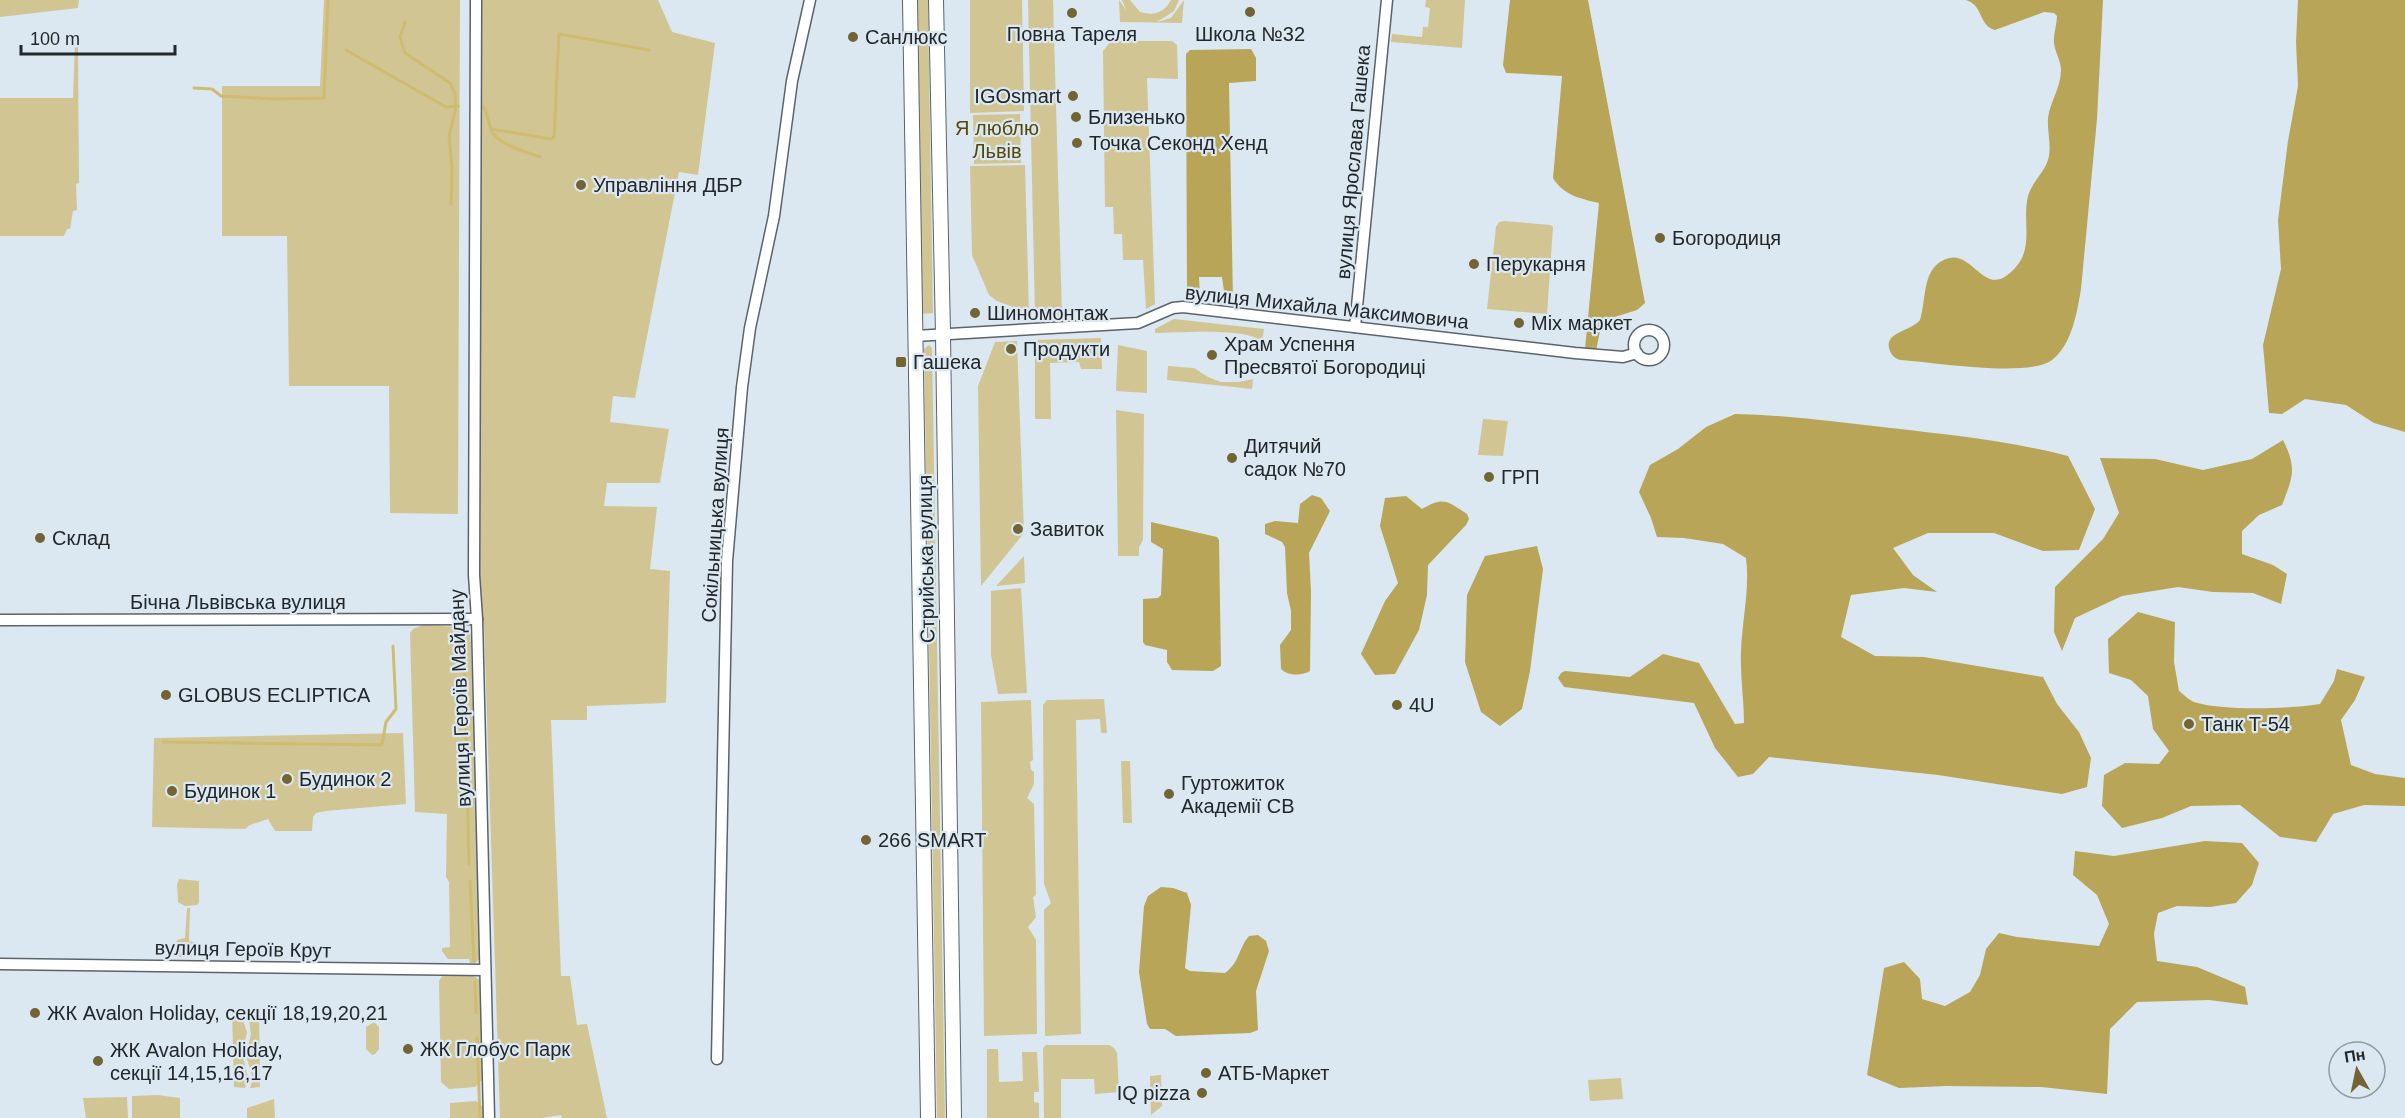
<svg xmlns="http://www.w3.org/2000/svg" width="2405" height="1118" viewBox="0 0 2405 1118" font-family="Arial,sans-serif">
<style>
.green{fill:#d1c594}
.forest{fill:#b8a558}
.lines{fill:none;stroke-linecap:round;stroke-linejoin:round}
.stream{stroke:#cfbc6f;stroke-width:3}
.minor-casing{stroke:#59646c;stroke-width:13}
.major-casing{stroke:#59646c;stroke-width:16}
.minor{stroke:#fff;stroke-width:10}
.major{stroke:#fff;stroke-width:14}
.poi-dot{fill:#726533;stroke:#dbe8f1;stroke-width:2}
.labels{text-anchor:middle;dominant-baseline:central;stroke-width:4.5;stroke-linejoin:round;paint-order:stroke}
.poi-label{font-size:20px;fill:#22272a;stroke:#dbe8f1;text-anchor:start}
.park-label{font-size:20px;fill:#554708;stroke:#dbe8f1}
.street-label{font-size:20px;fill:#22272a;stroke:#dbe8f1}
</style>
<rect width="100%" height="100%" fill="#dbe8f1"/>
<g class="green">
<polygon points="0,0 79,0 78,8 0,17"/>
<polygon points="324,0 460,0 458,514 390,513 389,386 289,386 287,236 222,236 222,86 320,86"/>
<polygon points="480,0 658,0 672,32 715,43 698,175 679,172 635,398 613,396 610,422 669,429 660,483 607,483 604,506 657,507 650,569 670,571 666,701 665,703 587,706 587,720 551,720 561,976 570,976 577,1025 587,1024 607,1118 562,1118 561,1115 542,1118 500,1118 484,625 480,625"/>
<polygon points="917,0 928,0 933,313 922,314"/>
<polygon points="970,0 1022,0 1024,111 970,113"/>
<polygon points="1028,0 1053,0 1062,315 1035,317"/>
<path d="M1119 0 1126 10 1122 0H1130L1140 12C1154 16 1164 13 1171 0H1179L1174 11 1157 22 1171 18 1184 0 1182 23 1120 22Z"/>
<polygon points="1426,0 1465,0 1462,48 1391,42 1392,34 1422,37 1423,27 1428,27 1430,8 1425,7"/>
<polygon points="75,41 78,46 79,183 76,184 77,210 73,211 70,229 67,229 64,236 0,236 0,98 73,98"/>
<polygon points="1111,41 1172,41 1177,45 1178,79 1147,78 1155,304 1146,309 1143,260 1123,260 1122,234 1114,234 1113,207 1105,207 1103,51"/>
<polygon points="1020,114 1021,163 974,164 973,115"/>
<polygon points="1025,165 1029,313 997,301 989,295 972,255 970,166"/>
<polygon points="1504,221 1551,225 1553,227 1547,314 1487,309 1496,227 1499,222"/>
<path d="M1174 319 1264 329 1262 342C1248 327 1178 333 1155 333V329Z"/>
<polygon points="1101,338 1102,369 1081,369 1079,362 1050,363 1051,419 1035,419 1035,340"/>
<polygon points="1017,341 1024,533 981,586 978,386 995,342"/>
<polygon points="929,345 932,348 945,1118 937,1118 924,349"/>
<polygon points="1118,345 1147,351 1147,393 1116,391"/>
<polygon points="1168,366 1194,368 1208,377 1221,382 1239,382 1253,379 1252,389 1167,380"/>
<polygon points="1116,410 1144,414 1143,540 1139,547 1139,556 1118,556"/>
<polygon points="1483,419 1508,421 1503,456 1478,455"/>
<polygon points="1024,556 1025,583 996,586"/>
<polygon points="1021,588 1027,693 998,694 991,655 991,591"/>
<polygon points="423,625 461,627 470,635 471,643 481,956 476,963 470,963 469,959 448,959 442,951 442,948 450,947 449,882 446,877 447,814 415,812 410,633 413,629"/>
<polygon points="1104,699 1107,733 1101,733 1100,719 1076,720 1081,1034 1045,1036 1044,910 1051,903 1044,884 1043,705 1047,700"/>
<polygon points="1031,700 1033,760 1030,762 1031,770 1034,772 1034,784 1027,798 1034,804 1036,895 1033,897 1036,917 1028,927 1036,940 1037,1034 984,1036 981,702"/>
<polygon points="403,733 406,804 326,811 316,813 313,817 312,831 275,831 268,819 250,825 245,829 152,827 154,738"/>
<polygon points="1121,761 1130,761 1132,823 1123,823"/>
<polygon points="179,879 199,881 199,902 197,905 185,906 178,902 177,884"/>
<polygon points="187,908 190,908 189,941 196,943 197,949 192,957 180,957 176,952 177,940 185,938"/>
<path d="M443 975C454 975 474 971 481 982L483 1079 475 1087 449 1089 441 1082 439 981Z"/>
<polygon points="247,1008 259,1008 260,1087 250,1088 253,1079 246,1055 251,1034"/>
<polygon points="239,1009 247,1032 242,1053 248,1078 245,1088 234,1087 232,1010"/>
<polygon points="374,1022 379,1027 379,1049 375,1054 372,1055 366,1049 366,1027"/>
<polygon points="1046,1045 1109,1045 1114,1048 1117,1053 1119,1092 1095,1094 1094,1079 1061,1079 1061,1118 1044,1118 1043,1048"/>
<polygon points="998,1049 999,1082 1023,1081 1022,1052 1037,1052 1039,1092 1034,1092 1034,1102 1039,1103 1039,1118 987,1118 987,1049"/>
<polygon points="1161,1075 1162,1106 1151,1115 1150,1076"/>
<polygon points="1621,1078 1623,1099 1590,1101 1588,1080"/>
<polygon points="158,1095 180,1098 180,1118 132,1118 132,1096"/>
<polygon points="127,1097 128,1118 86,1118 83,1098"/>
<polygon points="274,1099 275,1118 247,1118 247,1108"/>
<polygon points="476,1101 486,1110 486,1118 450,1118 450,1103"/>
</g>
<g class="forest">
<path d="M1510 0H1588L1645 303 1637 310 1602 321 1596 351 1585 349 1599 203C1581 199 1563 195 1553 178L1562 76 1506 73 1503 65Z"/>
<path d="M1966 0H2103L2097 119 2081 289C2077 312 2072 345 2052 360 2028 378 1932 362 1900 360 1895 358 1892 356 1890 351 1882 332 1912 331 1920 320 1927 298 1921 266 1949 258 1971 252 1984 292 2006 276 2038 253 2021 225 2028 196 2032 182 2044 173 2048 160 2052 146 2047 132 2048 118 2050 102 2061 87 2061 70 2061 61 2055 52 2054 43 2053 34 2057 25 2057 16L2054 13 2044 12 1995 30C1978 25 1984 6 1966 0Z"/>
<polygon points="2298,0 2405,0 2405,432 2374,423 2346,405 2305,399 2282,414 2269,413 2263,345 2281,269 2278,220 2288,141 2298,86 2296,42"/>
<polygon points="1251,49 1256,58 1256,81 1229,83 1233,301 1225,299 1222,277 1199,277 1200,296 1189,297 1187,291 1186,54 1190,50"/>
<path d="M1735 414C1788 415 1839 422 1891 428 1951 435 2010 441 2068 456L2095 509 2079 550 2043 551 1994 533H1928L1893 548 1913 575 1937 592 1904 588 1851 595 1841 637 1875 656 1924 657 2043 677 2057 704 2079 732 2091 758 2087 787 2062 794 1938 775 1769 757 1753 774 1738 777 1715 748 1694 703 1564 687 1558 678 1561 673 1565 671 1630 677 1663 654 1699 663 1735 724 1744 723C1744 699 1740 675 1741 652 1742 620 1750 589 1746 558L1723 544 1684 538 1657 537 1651 518 1639 492 1650 465 1678 449 1706 427Z"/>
<path d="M2283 440C2297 468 2293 477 2282 505L2259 515 2242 531V554L2273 565 2287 574 2281 604 2253 593 2213 592 2178 587 2122 596 2075 618 2062 651 2054 632 2055 587 2103 539 2119 513 2100 458 2155 459 2203 470 2252 459Z"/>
<path d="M1312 495 1321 498 1330 511 1309 553 1311 591 1310 671C1302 676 1288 676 1281 669L1280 645 1291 630V611L1287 593 1285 547 1282 542 1265 534V524L1275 521 1298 523 1300 504Z"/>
<path d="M1406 496 1422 509C1444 496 1447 501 1467 514L1469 519 1466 525 1428 565 1427 595 1419 630 1395 674 1375 675 1361 654 1385 601 1398 583 1380 526 1385 498Z"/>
<polygon points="1151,522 1217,537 1219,540 1221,666 1213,671 1172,670 1167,662 1167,650 1145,645 1143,642 1143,599 1158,598 1161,595 1163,549 1151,542"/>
<polygon points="1537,546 1543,569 1530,671 1522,709 1500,726 1481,712 1465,662 1467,595 1485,556"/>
<path d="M2138 612 2175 622 2174 662 2179 691C2183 694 2189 700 2194 702 2222 711 2290 709 2320 704L2334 681 2337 669 2365 677 2355 700 2341 720 2351 765 2375 774 2405 778V806L2364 805 2333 814 2316 842 2280 837 2240 805 2191 806 2162 818 2122 828 2102 806 2104 775 2125 763 2159 764 2169 751 2153 729 2148 696 2131 680 2109 673 2108 639Z"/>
<polygon points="2205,841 2242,843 2259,863 2252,885 2236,903 2210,907 2177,906 2158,913 2154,934 2157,961 2197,967 2245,987 2248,1005 2209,1000 2137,1002 2110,1029 2107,1094 2041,1087 1947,1086 1899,1088 1867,1075 1884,968 1904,962 1920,979 1922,999 1945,1006 1970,992 1980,975 1986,949 1999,933 2017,937 2099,946 2109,924 2097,895 2073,875 2075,851 2114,856"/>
<path d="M1161 887 1173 888 1187 893 1191 905 1185 968 1190 971 1225 973C1240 962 1238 949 1249 936L1258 935 1266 941 1269 951 1256 991 1258 1030 1250 1033 1176 1036 1165 1029H1150L1147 1024 1139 972 1144 906 1148 896Z"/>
</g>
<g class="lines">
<g class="stream">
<polyline points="405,22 400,37 405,53 450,83 455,94 456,107 449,136 452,169 451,204"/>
<polyline points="346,50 446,107 458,106"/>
<polyline points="194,88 212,89 221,96 275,99 324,98 328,0"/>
<polyline points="481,106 485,109 491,129 551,139 554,137 559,34 649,50"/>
<path d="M491 129C496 145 525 151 540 157"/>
<polyline points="464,640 469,864"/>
<polyline points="163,742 382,745 386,722 396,709 393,646"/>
<polyline points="470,881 474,961"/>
<polyline points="475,982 476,1013"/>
<polyline points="477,1038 480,1118"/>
</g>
<defs>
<g id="minor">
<polyline points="476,0 474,575 477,619 489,1118"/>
<polyline points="1355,327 1387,0"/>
<circle cx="1649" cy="345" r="15"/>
<polyline points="915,336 1138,323 1173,308 1183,307 1575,353 1623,357 1637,353"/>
<polyline points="0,620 477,619"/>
<polyline points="0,964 485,970"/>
<polyline points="717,1059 727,561 742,387 750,328 774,216 792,81 810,0"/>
</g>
<g id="major">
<polyline points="910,0 928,1118"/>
<polyline points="936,0 943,334 954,1118"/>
</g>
</defs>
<use href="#minor" class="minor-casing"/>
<use href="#major" class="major-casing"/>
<use href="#minor" class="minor"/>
<use href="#major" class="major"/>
</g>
<g class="poi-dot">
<circle cx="1250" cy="12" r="6"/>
<circle cx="1072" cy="13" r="6"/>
<circle cx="853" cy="37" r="6"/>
<circle cx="1073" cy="96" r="6"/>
<circle cx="1076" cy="117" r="6"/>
<circle cx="1077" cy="143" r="6"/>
<circle cx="581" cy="185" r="6"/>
<circle cx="1660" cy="238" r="6"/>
<circle cx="1474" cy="264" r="6"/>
<circle cx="975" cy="313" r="6"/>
<circle cx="1519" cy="323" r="6"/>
<circle cx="1011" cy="349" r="6"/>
<circle cx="1212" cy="355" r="6"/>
<rect x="895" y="356" width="12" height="12" rx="3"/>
<circle cx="1232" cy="458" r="6"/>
<circle cx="1489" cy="477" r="6"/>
<circle cx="1018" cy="529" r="6"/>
<circle cx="40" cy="538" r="6"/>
<circle cx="166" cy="695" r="6"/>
<circle cx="1397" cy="705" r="6"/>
<circle cx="2189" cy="724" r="6"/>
<circle cx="287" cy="779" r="6"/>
<circle cx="172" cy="791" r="6"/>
<circle cx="1169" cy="794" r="6"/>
<circle cx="866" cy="840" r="6"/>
<circle cx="35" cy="1013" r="6"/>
<circle cx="408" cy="1049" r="6"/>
<circle cx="98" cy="1061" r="6"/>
<circle cx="1206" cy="1073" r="6"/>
<circle cx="1202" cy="1093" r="6"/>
</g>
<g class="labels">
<g class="poi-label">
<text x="1072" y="34" text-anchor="middle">Повна Тареля</text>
<text x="1250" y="34" text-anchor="middle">Школа №32</text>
<text x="865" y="37">Санлюкс</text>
<text x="1061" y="96" text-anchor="end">IGOsmart</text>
<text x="1088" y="117">Близенько</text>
<text x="1089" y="143">Точка Секонд Хенд</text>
<text x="593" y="185">Управління ДБР</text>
<text x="1672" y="238">Богородиця</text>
<text x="1486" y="264">Перукарня</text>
<text x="987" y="313">Шиномонтаж</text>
<text x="1531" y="323">Mix маркет</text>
<text x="1224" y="344">Храм Успення<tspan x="1224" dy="23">Пресвятої Богородиці</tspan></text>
<text x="1023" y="349">Продукти</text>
<text x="913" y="362">Гашека</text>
<text x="1244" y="446">Дитячий<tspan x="1244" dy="23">садок №70</tspan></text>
<text x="1501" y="477">ГРП</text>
<text x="1030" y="529">Завиток</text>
<text x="52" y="538">Склад</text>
<text x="178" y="695">GLOBUS ECLIPTICA</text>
<text x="1409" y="705">4U</text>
<text x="2201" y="724">Танк Т-54</text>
<text x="299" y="779">Будинок 2</text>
<text x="1181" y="783">Гуртожиток<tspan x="1181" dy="23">Академії СВ</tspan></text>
<text x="184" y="791">Будинок 1</text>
<text x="878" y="840">266 SMART</text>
<text x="47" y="1013">ЖК Avalon Holiday, секції 18,19,20,21</text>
<text x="420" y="1049">ЖК Глобус Парк</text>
<text x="110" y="1050">ЖК Avalon Holiday,<tspan x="110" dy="23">секції 14,15,16,17</tspan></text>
<text x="1218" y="1073">АТБ-Маркет</text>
<text x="1190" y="1093" text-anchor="end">IQ pizza</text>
</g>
<g class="park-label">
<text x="997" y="128">Я люблю<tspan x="997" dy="23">Львів</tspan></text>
</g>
<g class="street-label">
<text transform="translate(1353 162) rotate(-85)">вулиця Ярослава Гашека</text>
<text transform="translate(1327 307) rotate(6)">вулиця Михайла Максимовича</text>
<text transform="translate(715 525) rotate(-86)">Сокільницька вулиця</text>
<text transform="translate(926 559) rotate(-91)">Стрийська вулиця</text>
<text x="238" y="602">Бічна Львівська вулиця</text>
<text transform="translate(460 698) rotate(-92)">вулиця Героїв Майдану</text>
<text transform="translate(243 949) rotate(1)">вулиця Героїв Крут</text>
</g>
</g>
<g transform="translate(2357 1070) rotate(351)"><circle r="28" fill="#dbe8f1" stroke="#919ba1" stroke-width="1.5"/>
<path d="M0-4.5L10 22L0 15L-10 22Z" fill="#726533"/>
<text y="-9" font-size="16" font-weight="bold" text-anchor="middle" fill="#22272a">Пн</text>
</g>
<path d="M21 45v9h154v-9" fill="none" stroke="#22272a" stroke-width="3"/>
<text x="30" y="45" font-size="18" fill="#22272a" stroke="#dbe8f1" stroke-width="4.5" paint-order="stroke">100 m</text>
</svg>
